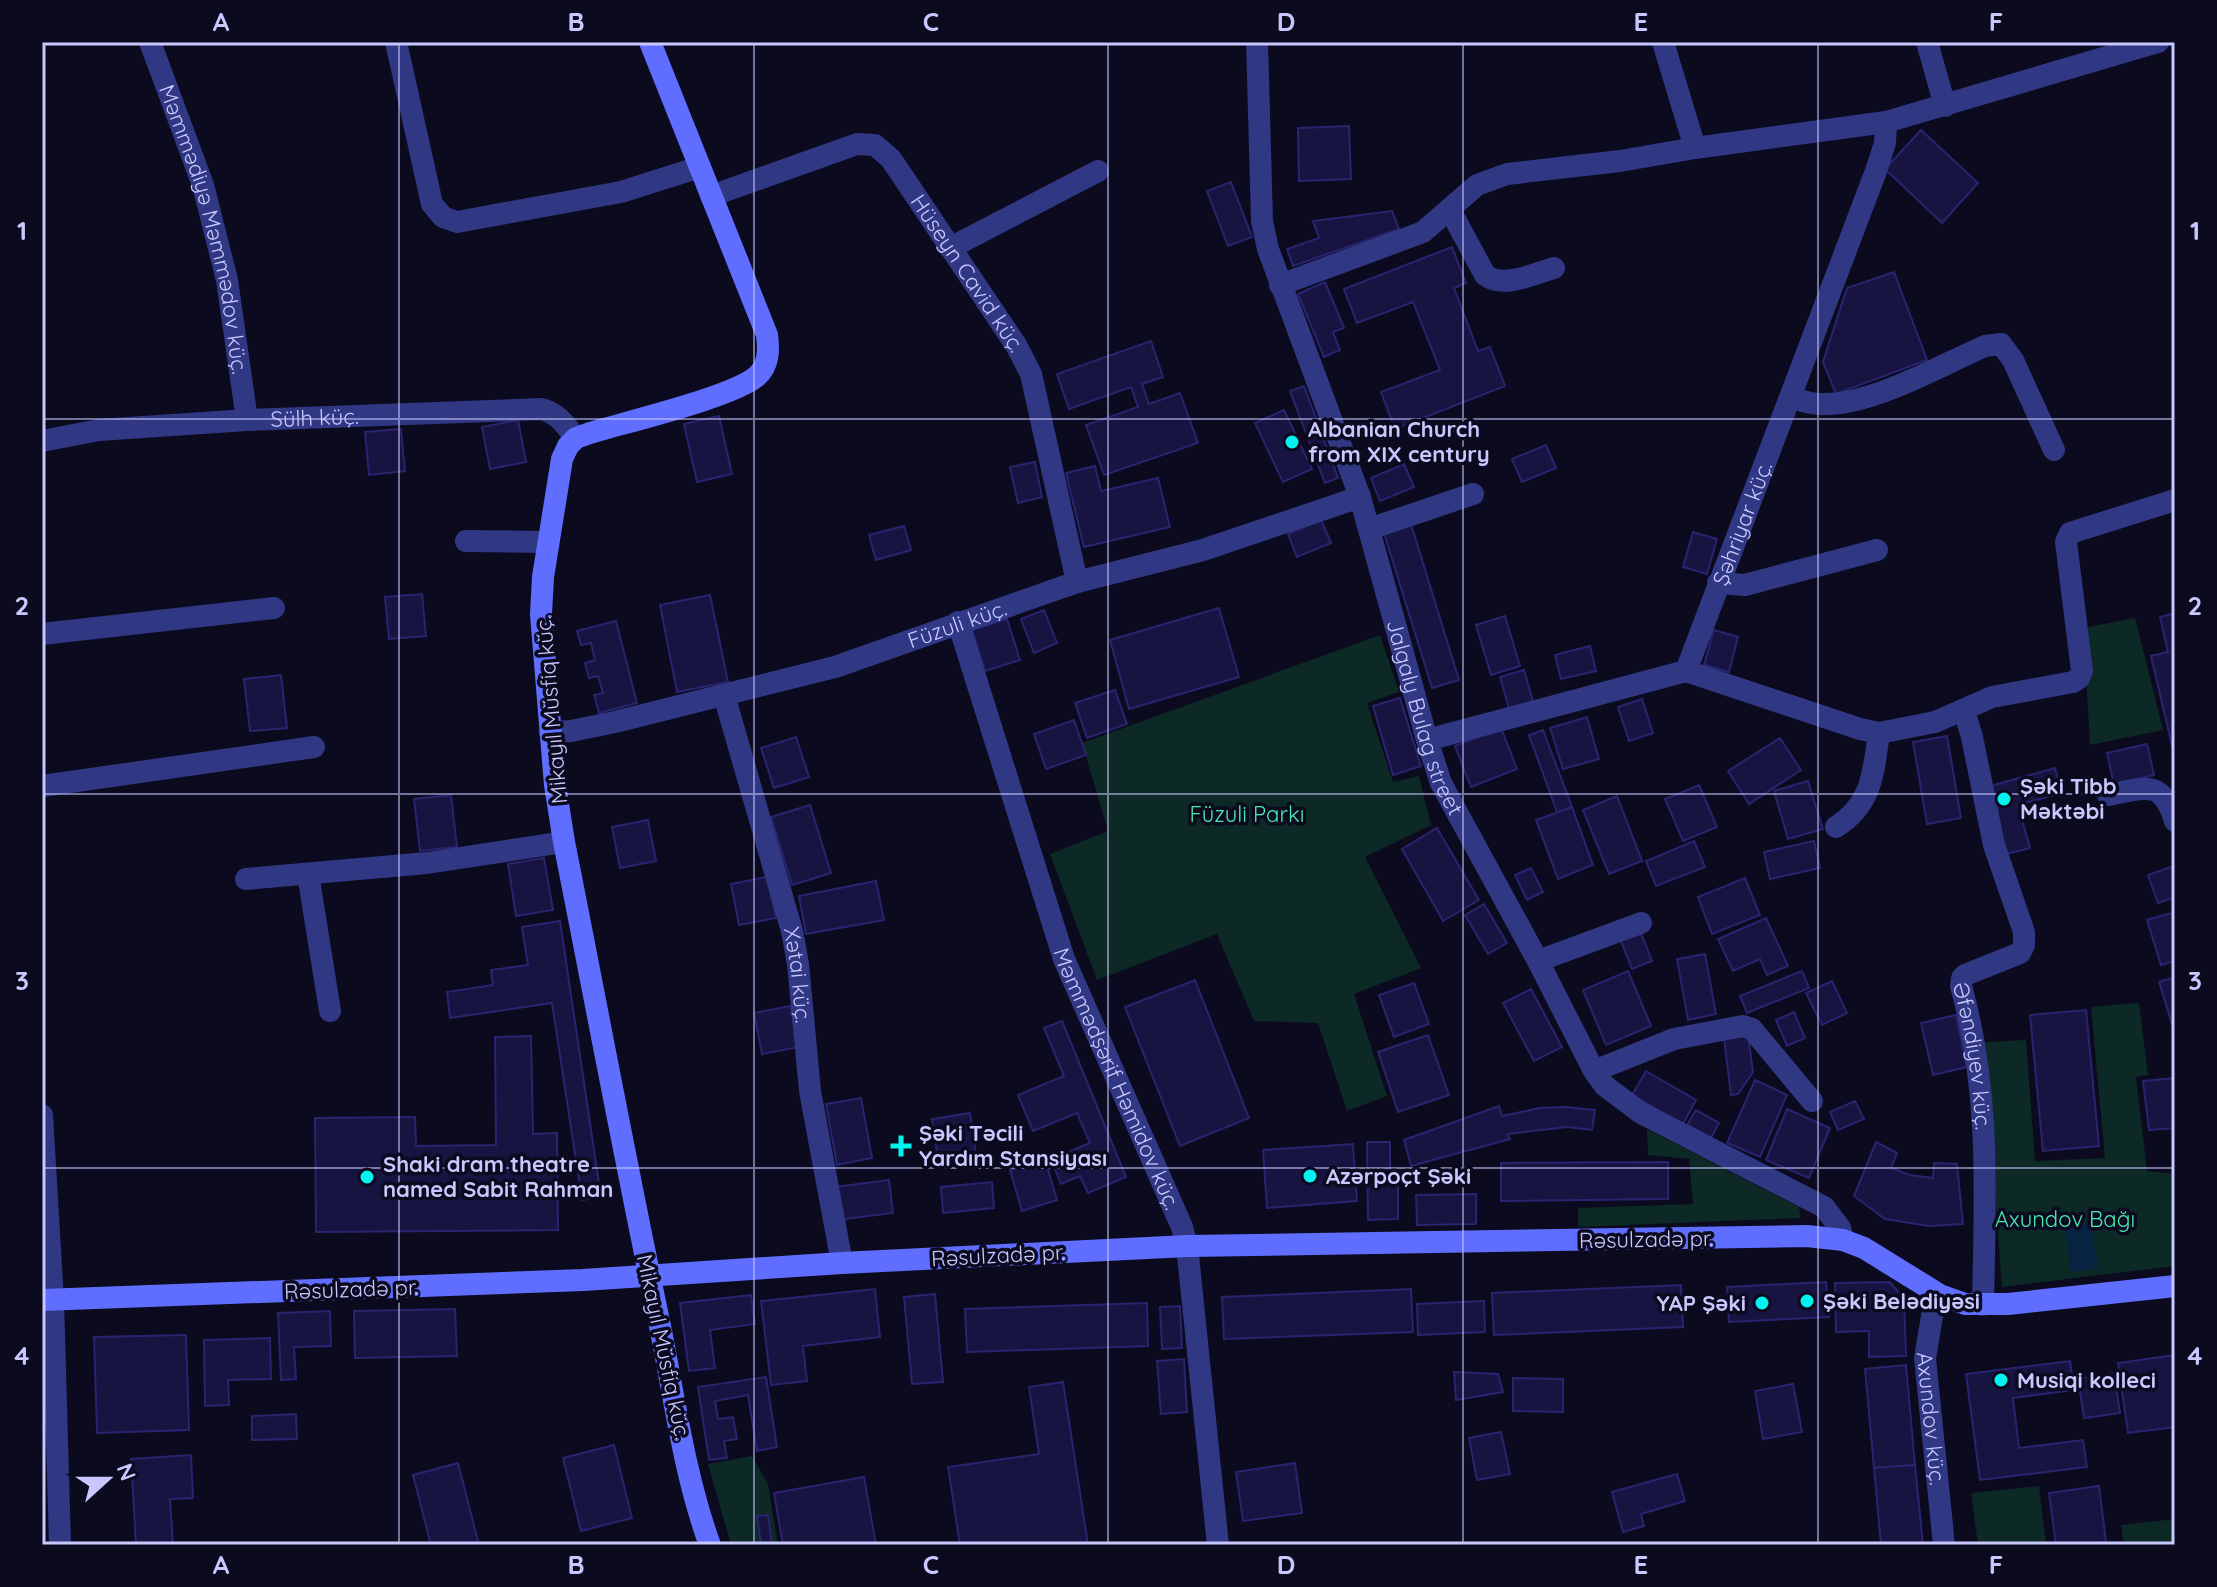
<svg xmlns="http://www.w3.org/2000/svg" width="2217" height="1587" viewBox="0 0 2217 1587" font-family="Quicksand,sans-serif">
<style>
.green{fill:#0c2925}
.water{fill:#062342}
.building{fill:#181442;stroke:#2a2470;stroke-width:2}
.lines{fill:none;stroke-linecap:round;stroke-linejoin:round}
.minor{stroke:#303783;stroke-width:22}
.secondary{stroke:#5f6eff;stroke-width:22}
.grid{fill:none;stroke:#c8c8ff;stroke-width:2;stroke-opacity:0.55}
.poi-dot{fill:#00f3ee;stroke:#0b0a1f;stroke-width:3}
.labels{text-anchor:middle;dominant-baseline:central;stroke-width:7;stroke-linejoin:round;paint-order:stroke}
.street-label{font-size:22px;fill:#c8c8ff;stroke:#0b0a1f}
.poi-label{font-size:22px;font-weight:bold;fill:#c8c8ff;stroke:#0b0a1f;text-anchor:start}
.park-label{font-size:22px;fill:#48ebae;stroke:#0b0a1f}
.neatline{fill:none;stroke:#c8c8ff;stroke-width:3}
.grid-label{font-size:26px;text-anchor:middle;font-weight:bold;fill:#c8c8ff}
</style>
<rect width="100%" height="100%" fill="#0b0a1f"/>
<g class="green">
<polygon points="2135,618 2163,730 2090,745 2083,628"/>
<polygon points="1380,635 1399,692 1367,703 1393,782 1419,776 1431,825 1365,857 1421,968 1354,994 1387,1096 1347,1111 1318,1023 1254,1021 1217,934 1097,980 1050,854 1108,831 1082,743"/>
<polygon points="2139,1003 2148,1075 2136,1077 2147,1171 2175,1174 2175,1266 2002,1287 1984,1042 2026,1040 2035,1161 2105,1158 2091,1007"/>
<polygon points="1647,1129 1799,1207 1801,1218 1578,1227 1578,1208 1693,1204 1689,1159 1648,1155"/>
<polygon points="752,1456 768,1484 778,1545 731,1545 708,1464"/>
<polygon points="2039,1486 2046,1545 1978,1545 1971,1493"/>
<polygon points="2175,1519 2175,1545 2124,1545 2121,1525"/>
</g>
<polygon class="water" points="2091,1223 2098,1268 2071,1272 2065,1227"/>
<g class="building">
<polygon points="1349,126 1351,179 1299,181 1298,128"/>
<polygon points="1921,130 1978,183 1942,223 1885,169"/>
<polygon points="1231,182 1252,237 1228,246 1207,191"/>
<polygon points="1392,211 1399,229 1293,266 1287,249 1319,238 1313,221"/>
<polygon points="1452,247 1466,283 1454,288 1478,351 1490,347 1505,386 1395,429 1381,392 1440,370 1413,302 1357,323 1344,289"/>
<polygon points="1894,272 1927,360 1836,394 1823,362 1847,288"/>
<polygon points="1325,282 1344,328 1333,332 1340,350 1324,357 1298,294"/>
<polygon points="1151,341 1163,377 1142,384 1149,404 1180,393 1198,443 1104,475 1086,425 1138,407 1131,387 1069,409 1057,374"/>
<polygon points="1304,386 1338,478 1325,483 1290,391"/>
<polygon points="1284,410 1312,469 1283,482 1255,423"/>
<polygon points="719,416 732,474 697,482 684,424"/>
<polygon points="518,420 526,462 490,469 482,427"/>
<polygon points="401,429 405,471 369,475 365,432"/>
<polygon points="1546,445 1556,468 1522,482 1512,459"/>
<polygon points="1035,462 1042,497 1018,503 1010,467"/>
<polygon points="1404,464 1414,487 1380,501 1371,478"/>
<polygon points="1095,466 1101,491 1158,478 1170,527 1084,547 1066,473"/>
<polygon points="1321,520 1331,543 1297,557 1288,534"/>
<polygon points="1411,524 1459,680 1432,688 1384,533"/>
<polygon points="904,526 911,550 876,560 869,535"/>
<polygon points="1693,532 1717,539 1707,574 1683,567"/>
<polygon points="422,594 426,636 389,639 385,597"/>
<polygon points="710,595 728,682 677,692 660,605"/>
<polygon points="1219,608 1239,677 1129,709 1110,640"/>
<polygon points="1044,610 1057,643 1034,653 1021,619"/>
<polygon points="2175,613 2175,754 2174,754 2151,656 2168,652 2160,617"/>
<polygon points="1505,616 1520,666 1491,675 1476,625"/>
<polygon points="1007,619 1020,660 985,671 972,630"/>
<polygon points="616,621 637,703 599,713 594,695 603,693 598,676 589,678 585,663 595,660 591,643 581,645 577,631"/>
<polygon points="1714,630 1738,637 1729,672 1704,665"/>
<polygon points="1590,646 1596,671 1561,679 1555,655"/>
<polygon points="1524,670 1534,705 1510,712 1500,677"/>
<polygon points="281,675 287,728 250,731 244,679"/>
<polygon points="1115,690 1127,724 1087,738 1075,703"/>
<polygon points="1400,698 1421,766 1393,775 1373,706"/>
<polygon points="1642,699 1653,733 1629,741 1618,707"/>
<polygon points="1587,717 1599,759 1563,769 1550,728"/>
<polygon points="1074,720 1086,755 1046,769 1034,734"/>
<polygon points="1501,728 1517,769 1471,787 1455,746"/>
<polygon points="1543,730 1572,807 1557,812 1529,735"/>
<polygon points="1947,736 1961,818 1927,824 1913,742"/>
<polygon points="796,737 809,777 774,788 761,748"/>
<polygon points="1780,738 1801,770 1749,804 1728,771"/>
<polygon points="2147,744 2154,775 2114,785 2107,753"/>
<polygon points="2055,768 2062,793 2018,805 2030,848 2006,854 1987,787"/>
<polygon points="1808,781 1823,829 1788,839 1774,791"/>
<polygon points="1699,785 1717,827 1683,841 1665,799"/>
<polygon points="451,795 457,847 420,851 414,799"/>
<polygon points="1617,796 1642,861 1609,874 1583,810"/>
<polygon points="810,805 831,873 792,885 771,817"/>
<polygon points="1572,807 1593,865 1558,879 1536,820"/>
<polygon points="648,820 656,861 620,868 612,827"/>
<polygon points="1437,828 1479,900 1443,921 1402,849"/>
<polygon points="1694,841 1705,867 1656,886 1646,861"/>
<polygon points="1814,841 1820,868 1770,879 1764,852"/>
<polygon points="544,858 553,910 516,916 508,864"/>
<polygon points="2174,866 2175,897 2158,903 2148,875"/>
<polygon points="1531,868 1543,892 1527,900 1515,875"/>
<polygon points="767,877 776,918 739,925 731,884"/>
<polygon points="1745,878 1760,915 1712,934 1698,897"/>
<polygon points="876,881 884,920 806,934 799,896"/>
<polygon points="1484,904 1507,943 1488,954 1465,915"/>
<polygon points="2175,912 2175,961 2161,965 2147,920"/>
<polygon points="1766,918 1788,966 1767,975 1760,959 1733,971 1718,939"/>
<polygon points="560,921 601,1197 582,1200 552,1003 450,1018 447,992 493,985 491,970 528,965 522,927"/>
<polygon points="1639,928 1652,961 1632,969 1619,936"/>
<polygon points="1705,954 1716,1014 1688,1020 1677,959"/>
<polygon points="1628,971 1651,1026 1606,1045 1583,990"/>
<polygon points="1802,971 1809,988 1747,1013 1740,996"/>
<polygon points="2175,977 2175,1026 2173,1027 2159,982"/>
<polygon points="1195,980 1249,1118 1180,1146 1125,1007"/>
<polygon points="1832,981 1847,1013 1822,1025 1806,993"/>
<polygon points="1414,983 1429,1024 1394,1037 1379,995"/>
<polygon points="1531,989 1562,1047 1534,1061 1503,1003"/>
<polygon points="790,1006 799,1047 762,1054 754,1013"/>
<polygon points="2086,1010 2099,1146 2043,1151 2030,1015"/>
<polygon points="1794,1012 1805,1038 1787,1046 1776,1020"/>
<polygon points="1956,1015 1967,1067 1933,1075 1921,1023"/>
<polygon points="1062,1021 1126,1177 1088,1193 1080,1176 1061,1184 1051,1159 1090,1143 1077,1113 1033,1131 1018,1095 1064,1076 1044,1028"/>
<polygon points="1428,1035 1449,1095 1398,1112 1378,1052"/>
<polygon points="1748,1035 1753,1072 1738,1094 1731,1095 1724,1038"/>
<polygon points="531,1036 533,1134 557,1133 558,1230 316,1232 315,1118 415,1117 416,1146 496,1145 495,1037"/>
<polygon points="1646,1071 1696,1100 1683,1124 1632,1095"/>
<polygon points="2175,1078 2175,1128 2149,1130 2143,1081"/>
<polygon points="1755,1080 1787,1095 1760,1157 1727,1143"/>
<polygon points="861,1098 872,1158 837,1165 826,1104"/>
<polygon points="1855,1101 1864,1119 1838,1130 1830,1112"/>
<polygon points="1499,1106 1502,1116 1540,1108 1565,1107 1595,1110 1592,1130 1567,1127 1508,1134 1510,1139 1411,1166 1404,1140"/>
<polygon points="1787,1109 1830,1128 1809,1178 1766,1160"/>
<polygon points="1696,1110 1719,1123 1711,1138 1687,1125"/>
<polygon points="970,1113 976,1154 938,1160 932,1119"/>
<polygon points="1367,1142 1390,1142 1390,1181 1398,1181 1398,1219 1368,1220"/>
<polygon points="1876,1142 1897,1153 1891,1168 1910,1175 1933,1178 1934,1163 1957,1164 1963,1224 1929,1226 1885,1219 1854,1196"/>
<polygon points="1353,1144 1357,1201 1267,1208 1263,1150"/>
<polygon points="1045,1159 1057,1200 1022,1211 1010,1170"/>
<polygon points="1668,1162 1668,1199 1501,1201 1501,1163"/>
<polygon points="889,1180 893,1213 838,1220 834,1187"/>
<polygon points="992,1182 994,1208 943,1213 941,1187"/>
<polygon points="1476,1194 1476,1224 1417,1225 1416,1195"/>
<polygon points="1826,1282 1829,1317 1729,1322 1727,1287"/>
<polygon points="1890,1282 1904,1299 1906,1356 1869,1357 1869,1331 1836,1332 1835,1283"/>
<polygon points="1681,1285 1683,1327 1494,1335 1492,1293"/>
<polygon points="875,1289 880,1337 803,1346 807,1381 771,1385 761,1301"/>
<polygon points="1411,1289 1413,1332 1224,1339 1222,1297"/>
<polygon points="935,1294 943,1382 912,1384 904,1297"/>
<polygon points="751,1295 755,1324 710,1330 715,1368 689,1371 680,1303"/>
<polygon points="1484,1301 1485,1332 1418,1335 1417,1304"/>
<polygon points="1147,1303 1148,1346 967,1352 965,1309"/>
<polygon points="1180,1306 1182,1348 1162,1349 1160,1307"/>
<polygon points="455,1309 457,1356 355,1358 354,1311"/>
<polygon points="330,1311 331,1346 294,1347 296,1379 281,1380 278,1313"/>
<polygon points="186,1335 189,1430 97,1433 94,1337"/>
<polygon points="270,1338 271,1379 228,1380 229,1405 205,1406 204,1340"/>
<polygon points="2175,1355 2175,1427 2128,1433 2118,1363"/>
<polygon points="1184,1359 1187,1412 1161,1414 1157,1361"/>
<polygon points="2070,1361 2074,1390 2013,1398 2019,1448 2083,1440 2087,1467 1980,1480 1966,1374"/>
<polygon points="1906,1365 1915,1465 1874,1468 1865,1369"/>
<polygon points="1454,1372 1498,1374 1503,1392 1456,1400"/>
<polygon points="2114,1373 2120,1413 2084,1418 2078,1379"/>
<polygon points="766,1377 777,1447 757,1451 748,1395 715,1401 718,1419 733,1417 737,1439 724,1441 727,1458 709,1460 698,1387"/>
<polygon points="1513,1378 1563,1379 1563,1412 1513,1411"/>
<polygon points="1063,1382 1088,1545 960,1545 948,1467 1039,1454 1029,1387"/>
<polygon points="1793,1384 1802,1432 1763,1439 1755,1391"/>
<polygon points="296,1414 297,1439 252,1440 252,1416"/>
<polygon points="1501,1432 1510,1474 1477,1480 1469,1438"/>
<polygon points="614,1445 632,1518 581,1531 563,1458"/>
<polygon points="191,1455 193,1498 170,1499 173,1545 136,1545 131,1459"/>
<polygon points="458,1463 479,1545 431,1545 413,1475"/>
<polygon points="1295,1463 1302,1513 1243,1521 1236,1472"/>
<polygon points="1915,1465 1923,1545 1881,1545 1874,1468"/>
<polygon points="1677,1474 1685,1501 1641,1514 1644,1526 1623,1532 1612,1492"/>
<polygon points="864,1477 876,1545 783,1545 774,1493"/>
<polygon points="2099,1486 2106,1542 2056,1545 2049,1493"/>
<polygon points="768,1515 772,1545 761,1545 757,1516"/>
</g>
<g class="lines">
<g class="minor">
<path id="s1" d="M150 42 203 185 227 280 247 420"/>
<polyline points="396,42 432,204 443,217 457,222 621,192 700,167"/>
<path id="s2" d="M1257 42 1262 221 1268 249 1360 497 1427 740 1441 783 1538 961 1594 1071 1605 1086 1641 1113 1824 1207 1840 1228 1843 1240"/>
<polyline points="1663,42 1695,148"/>
<polyline points="1927,42 1945,106"/>
<path id="s3" d="M711 196 857 144 875 145 891 159 1016 345 1031 374 1077 582"/>
<path d="M1450 210 1485 275C1503 289 1533 274 1554 268"/>
<polyline points="950,248 1098,171"/>
<polyline points="1280,285 1423,232 1477,185 1507,174 1620,161 1695,148 1886,122 2158,42"/>
<path d="M1791 398C1800 400 1811 404 1821 404 1871 406 1939 366 1985 346L2001 344 2013 360 2054 450"/>
<path id="s4" d="M42 441 99 430 247 420 541 409C558 413 565 425 576 438"/>
<polyline points="1369,529 1473,494"/>
<polyline points="466,541 547,542"/>
<polyline points="1718,583 1745,585 1877,550"/>
<path id="s5" d="M958 622 1064 959 1182 1227 1187 1246 1218 1545"/>
<polyline points="42,634 274,608"/>
<polyline points="1686,671 1860,729 1879,733 1935,722 1992,697 2073,682 2079,678 2082,671 2066,542 2070,533 2175,500"/>
<path id="s6" d="M724 695 792 931 798 964 810 1091 842 1263"/>
<path id="s7" d="M1964 711 1972 737 1994 845 2024 932V945L2020 953 1965 975 1962 978 1961 986C1991 1094 1985 1195 1983 1305"/>
<path id="s8" d="M550 732 571 731 615 722 835 667 1077 582 1203 550 1360 497"/>
<path id="s9" d="M1427 740 1686 671 1876 171 1885 143 1886 122"/>
<polyline points="42,786 314,747"/>
<path d="M2108 795C2145 788 2162 778 2175 821"/>
<path d="M1836 827C1873 803 1873 773 1879 733"/>
<polyline points="308,874 330,1011"/>
<polyline points="246,879 427,863 564,842"/>
<polyline points="1538,961 1641,923"/>
<polyline points="1594,1071 1674,1039 1743,1026 1752,1029 1812,1101"/>
<polyline points="42,1115 53,1300 60,1545"/>
<path id="s10" d="M1940 1295 1933 1310 1925 1358 1944 1545"/>
</g>
<g class="secondary">
<path d="M650 42 767 335C769 350 769 365 757 376 733 397 626 422 590 433L576 438 568 446 562 459 543 577 541 614 555 785 564 842C596 1003 626 1165 660 1326 674 1396 685 1478 710 1545"/>
<polyline points="42,1300 583,1280 842,1263 1187,1246 1807,1236 1843,1240 1864,1248 1940,1295 1965,1304 2008,1304 2175,1286"/>
</g>
</g>
<path class="grid" d="M399 42V1545M754 42V1545M1108 42V1545M1463 42V1545M1818 42V1545M42 419H2175M42 794H2175M42 1168H2175"/>
<g class="poi-dot">
<circle cx="1292" cy="442" r="8"/>
<circle cx="2004" cy="799" r="8"/>
<path d="M897 1134h8v8h8v8h-8v8h-8v-8h-8v-8h8z"/>
<circle cx="1310" cy="1176" r="8"/>
<circle cx="367" cy="1177" r="8"/>
<circle cx="1807" cy="1301" r="8"/>
<circle cx="1762" cy="1303" r="8"/>
<circle cx="2001" cy="1380" r="8"/>
</g>
<g class="labels">
<g class="street-label">
<text stroke="none"><textPath href="#s1" startOffset="196">Məmmədiyə Məmmədov küç.</textPath></text>
<text stroke="none"><textPath href="#s3" startOffset="332">Hüseyn Cavid küç.</textPath></text>
<text stroke="none"><textPath href="#s4" startOffset="274">Sülh küç.</textPath></text>
<text stroke="none"><textPath href="#s9" startOffset="426">Şəhriyar küç.</textPath></text>
<text stroke="none"><textPath href="#s8" startOffset="422">Füzuli küç.</textPath></text>
<text transform="translate(551 710) rotate(-95)">Mikayıl Müsfiq küç.</text>
<text stroke="none"><textPath href="#s2" startOffset="702">Jalgaly Bulag street</textPath></text>
<text stroke="none"><textPath href="#s6" startOffset="290">Xətai küç.</textPath></text>
<text stroke="none"><textPath href="#s7" startOffset="394">Əfəndiyev küç.</textPath></text>
<text stroke="none"><textPath href="#s5" startOffset="484">Məmmədşərif Həmidov küç.</textPath></text>
<text transform="translate(1646 1239) rotate(-1)">Rəsulzadə pr.</text>
<text transform="translate(998 1255) rotate(-3)">Rəsulzadə pr.</text>
<text transform="translate(351 1289) rotate(-2)">Rəsulzadə pr.</text>
<text transform="translate(664 1347) rotate(78)">Mikayıl Müsfiq küç.</text>
<text stroke="none"><textPath href="#s10" startOffset="126">Axundov küç.</textPath></text>
</g>
<g class="poi-label">
<text x="1308" y="429">Albanian Church<tspan x="1308" dy="25">from XIX century</tspan></text>
<text x="2020" y="786">Şəki Tibb<tspan x="2020" dy="25">Məktəbi</tspan></text>
<text x="919" y="1133">Şəki Təcili<tspan x="919" dy="25">Yardım Stansiyası</tspan></text>
<text x="383" y="1164">Shaki dram theatre<tspan x="383" dy="25">named Sabit Rahman</tspan></text>
<text x="1326" y="1176">Azərpoçt Şəki</text>
<text x="1823" y="1301">Şəki Belədiyəsi</text>
<text x="1746" y="1303" text-anchor="end">YAP Şəki</text>
<text x="2017" y="1380">Musiqi kolleci</text>
</g>
<g class="park-label">
<text x="1247" y="814">Füzuli Parkı</text>
<text x="2065" y="1219">Axundov Bağı</text>
</g>
</g>
<rect width="2217" height="1587" fill="none" stroke="#0b0a1f" stroke-width="88"/>
<g transform="translate(108 1479) rotate(69)" stroke="#0b0a1f" stroke-width="6" paint-order="stroke">
<path d="M0-6L14 30L0 20L-14 30Z" fill="#c8c8ff"/>
<text y="-12" font-size="22" font-weight="bold" text-anchor="middle" fill="#c8c8ff">N</text>
</g>
<rect x="44" y="44" width="2129" height="1499" class="neatline"/>
<g class="grid-label">
<text x="221" y="31">A</text>
<text x="576" y="31">B</text>
<text x="931" y="31">C</text>
<text x="1286" y="31">D</text>
<text x="1641" y="31">E</text>
<text x="1996" y="31">F</text>
<text x="22" y="240">1</text>
<text x="2195" y="240">1</text>
<text x="22" y="615">2</text>
<text x="2195" y="615">2</text>
<text x="22" y="990">3</text>
<text x="2195" y="990">3</text>
<text x="22" y="1365">4</text>
<text x="2195" y="1365">4</text>
<text x="221" y="1574">A</text>
<text x="576" y="1574">B</text>
<text x="931" y="1574">C</text>
<text x="1286" y="1574">D</text>
<text x="1641" y="1574">E</text>
<text x="1996" y="1574">F</text>
</g>
</svg>
